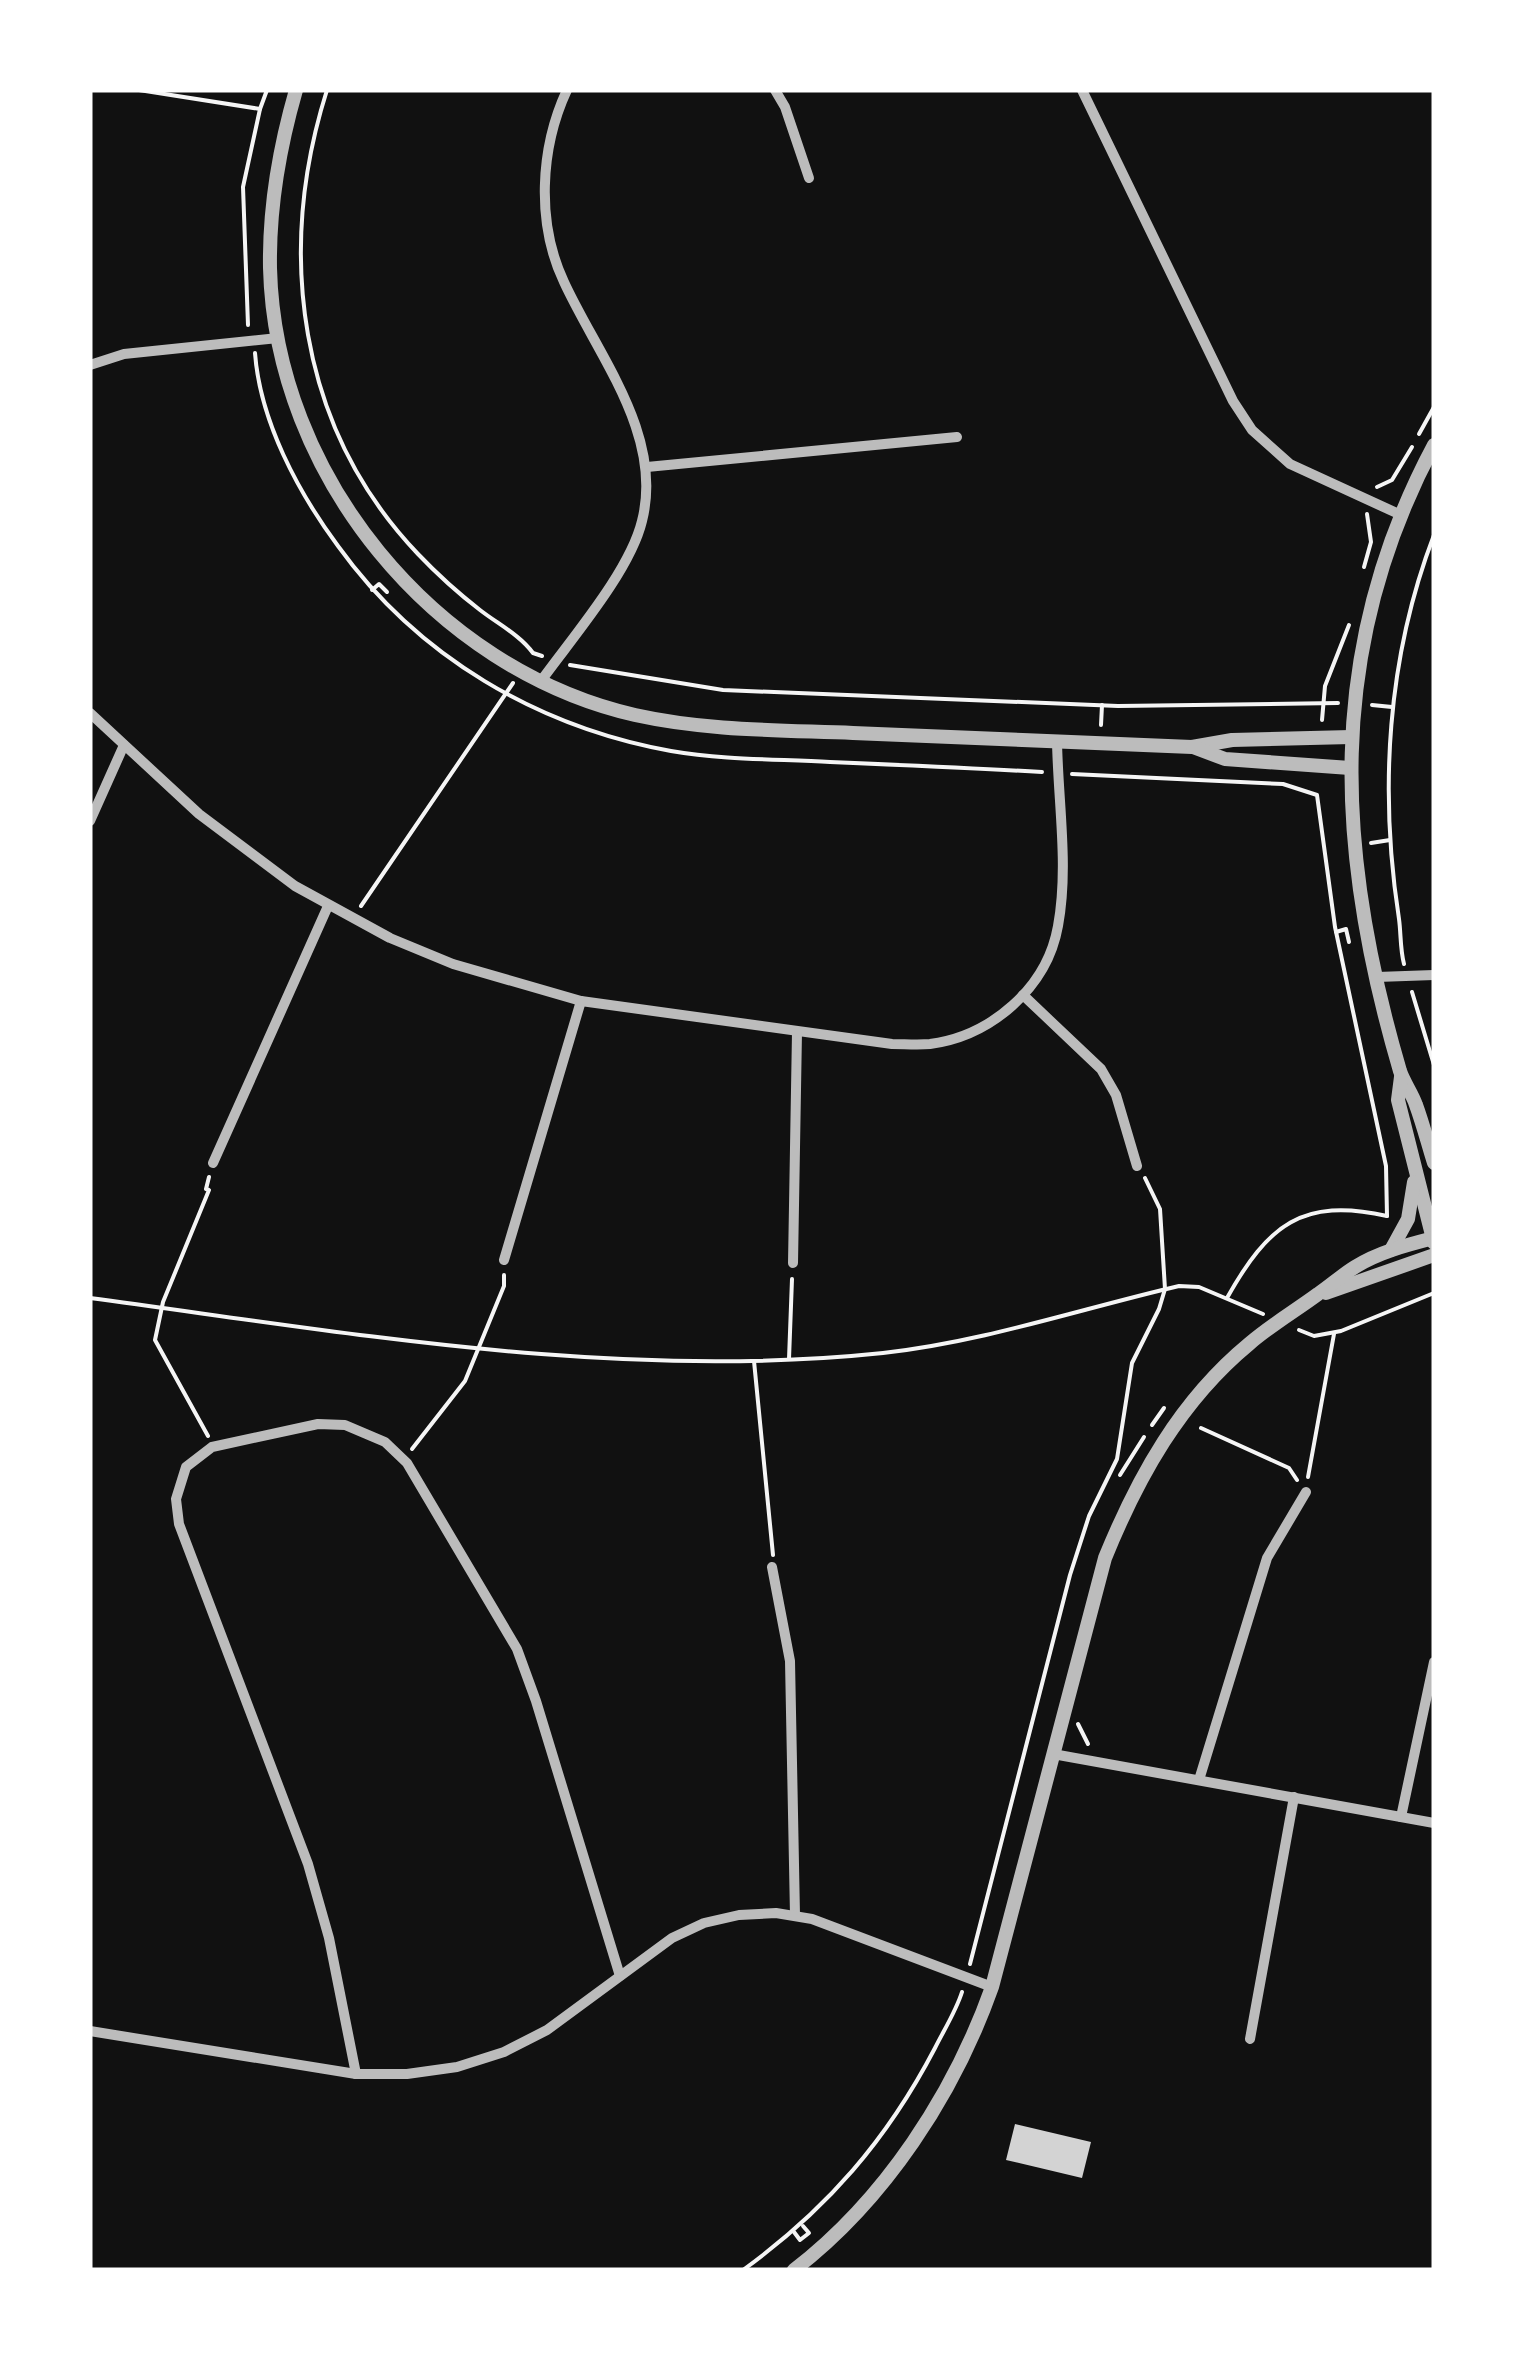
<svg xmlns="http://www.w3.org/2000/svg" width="1524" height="2360" viewBox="0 0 1524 2360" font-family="Figtree,sans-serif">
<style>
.building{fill:#d3d3d3}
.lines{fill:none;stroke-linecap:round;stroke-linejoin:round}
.path{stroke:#f5f5f5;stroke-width:4}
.minor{stroke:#bcbcbc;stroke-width:10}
.tertiary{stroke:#bcbcbc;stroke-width:14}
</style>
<rect width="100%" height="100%" fill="#111"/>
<polygon class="building" points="1015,2124 1091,2142 1082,2178 1006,2160"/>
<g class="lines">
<g class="path">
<polyline points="139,90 260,109 243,187 248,325"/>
<path d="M327 90C276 251 297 427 418 554 437 574 458 593 480 610 498 624 520 635 533 653L542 656"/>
<polyline points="260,109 267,90"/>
<path d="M255 353C260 421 298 492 338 546 418 657 538 727 671 751 723 760 778 759 830 762 901 765 972 768 1042 772"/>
<polyline points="1419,434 1434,407"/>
<polyline points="1377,487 1392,480 1412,447"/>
<polyline points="1364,567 1371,542 1367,514"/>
<polyline points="372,590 379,584 387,592"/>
<polyline points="570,665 723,690 1118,706 1338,703"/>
<polyline points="1372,705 1392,707"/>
<polyline points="1322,720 1325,686 1349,625"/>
<polyline points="1101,725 1102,705"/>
<polyline points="1072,774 1283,784 1317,795 1335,927 1386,1166 1387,1216"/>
<polyline points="1371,843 1390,840"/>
<polyline points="361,906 513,683"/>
<polyline points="1336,932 1346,929 1349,942"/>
<path d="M1404 964C1400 949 1401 933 1399 919 1379 790 1387 658 1434 535"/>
<polyline points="1412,992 1434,1065"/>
<path d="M90 1298C352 1333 617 1381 883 1353 983 1342 1080 1309 1179 1286L1199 1287 1263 1314"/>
<path d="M1227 1298C1268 1225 1302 1197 1387 1216"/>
<polyline points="1299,1330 1314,1336 1341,1331 1434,1293"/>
<polyline points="789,1359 792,1279"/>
<polyline points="754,1361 773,1555"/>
<polyline points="1152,1425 1164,1408"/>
<polyline points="1201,1428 1289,1468 1297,1480"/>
<polyline points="208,1436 155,1340 163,1302 209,1190 206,1189 209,1177"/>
<polyline points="412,1449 465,1381 504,1286 504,1275"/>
<polyline points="1120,1475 1144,1437"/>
<polyline points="1308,1477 1334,1334"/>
<polyline points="1078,1724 1088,1744"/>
<polyline points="970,1964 1070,1575 1089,1516 1117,1459 1132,1363 1159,1309 1165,1289 1160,1209 1145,1178"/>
<polyline points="794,2232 800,2240 809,2233 803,2226"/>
<path d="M743 2270C827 2209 887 2140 935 2048 944 2030 956 2011 962 1992"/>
</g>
<g class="minor">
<polyline points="775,90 785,107 809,178"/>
<polyline points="1082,90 1233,401 1252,430 1290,464 1401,515"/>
<polyline points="90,365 124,354 278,338"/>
<polyline points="647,467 957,437"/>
<path d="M541 681C572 638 630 571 642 521 664 435 598 356 564 282 536 223 540 148 567 90"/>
<path d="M90 713 199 814 295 886 390 938 453 964 581 1001 892 1044C904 1044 918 1045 930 1044 991 1036 1047 988 1058 926 1069 867 1058 802 1057 741"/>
<polyline points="90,821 124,745"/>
<polyline points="1377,977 1434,975"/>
<polyline points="1023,995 1101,1069 1116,1095 1137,1166"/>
<polyline points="213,1163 328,906"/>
<polyline points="504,1260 581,1001"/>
<polyline points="793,1263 797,1032"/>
<polyline points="772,1567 790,1661 795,1915"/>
<polyline points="1053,1754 1434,1823"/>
<polyline points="1199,1780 1267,1558 1306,1492"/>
<polyline points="1401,1817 1434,1662"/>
<polyline points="90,2031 356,2074 407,2074 457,2067 504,2052 547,2030 672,1938 704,1923 739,1915 776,1913 812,1919 992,1987"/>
<polyline points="1250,2039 1294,1797"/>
<polyline points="356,2074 329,1938 308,1864 179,1524 176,1499 186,1467 212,1447 318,1424 345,1425 385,1442 407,1463 517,1649 536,1701 620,1976"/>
</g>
<g class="tertiary">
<path d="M296 90C279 149 269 207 270 268 275 475 434 669 635 715 707 731 780 730 853 733 966 738 1079 742 1192 747L1232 740 1351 737"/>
<path d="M1434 445C1324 651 1336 853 1400 1071 1404 1083 1412 1093 1416 1105 1423 1124 1428 1144 1434 1163"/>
<polyline points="1193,747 1225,759 1350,768"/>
<polyline points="1401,1077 1398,1100 1434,1243"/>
<polyline points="1391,1250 1408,1219 1414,1182"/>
<polyline points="1326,1293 1434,1255"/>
<path d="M794 2270C885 2200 954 2094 992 1987L1105 1558C1138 1477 1180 1401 1249 1344 1271 1325 1295 1311 1318 1294 1330 1286 1342 1275 1355 1267 1379 1252 1407 1245 1434 1238"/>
</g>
</g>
<rect width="1524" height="2360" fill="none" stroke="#ffffff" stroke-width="185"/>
</svg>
